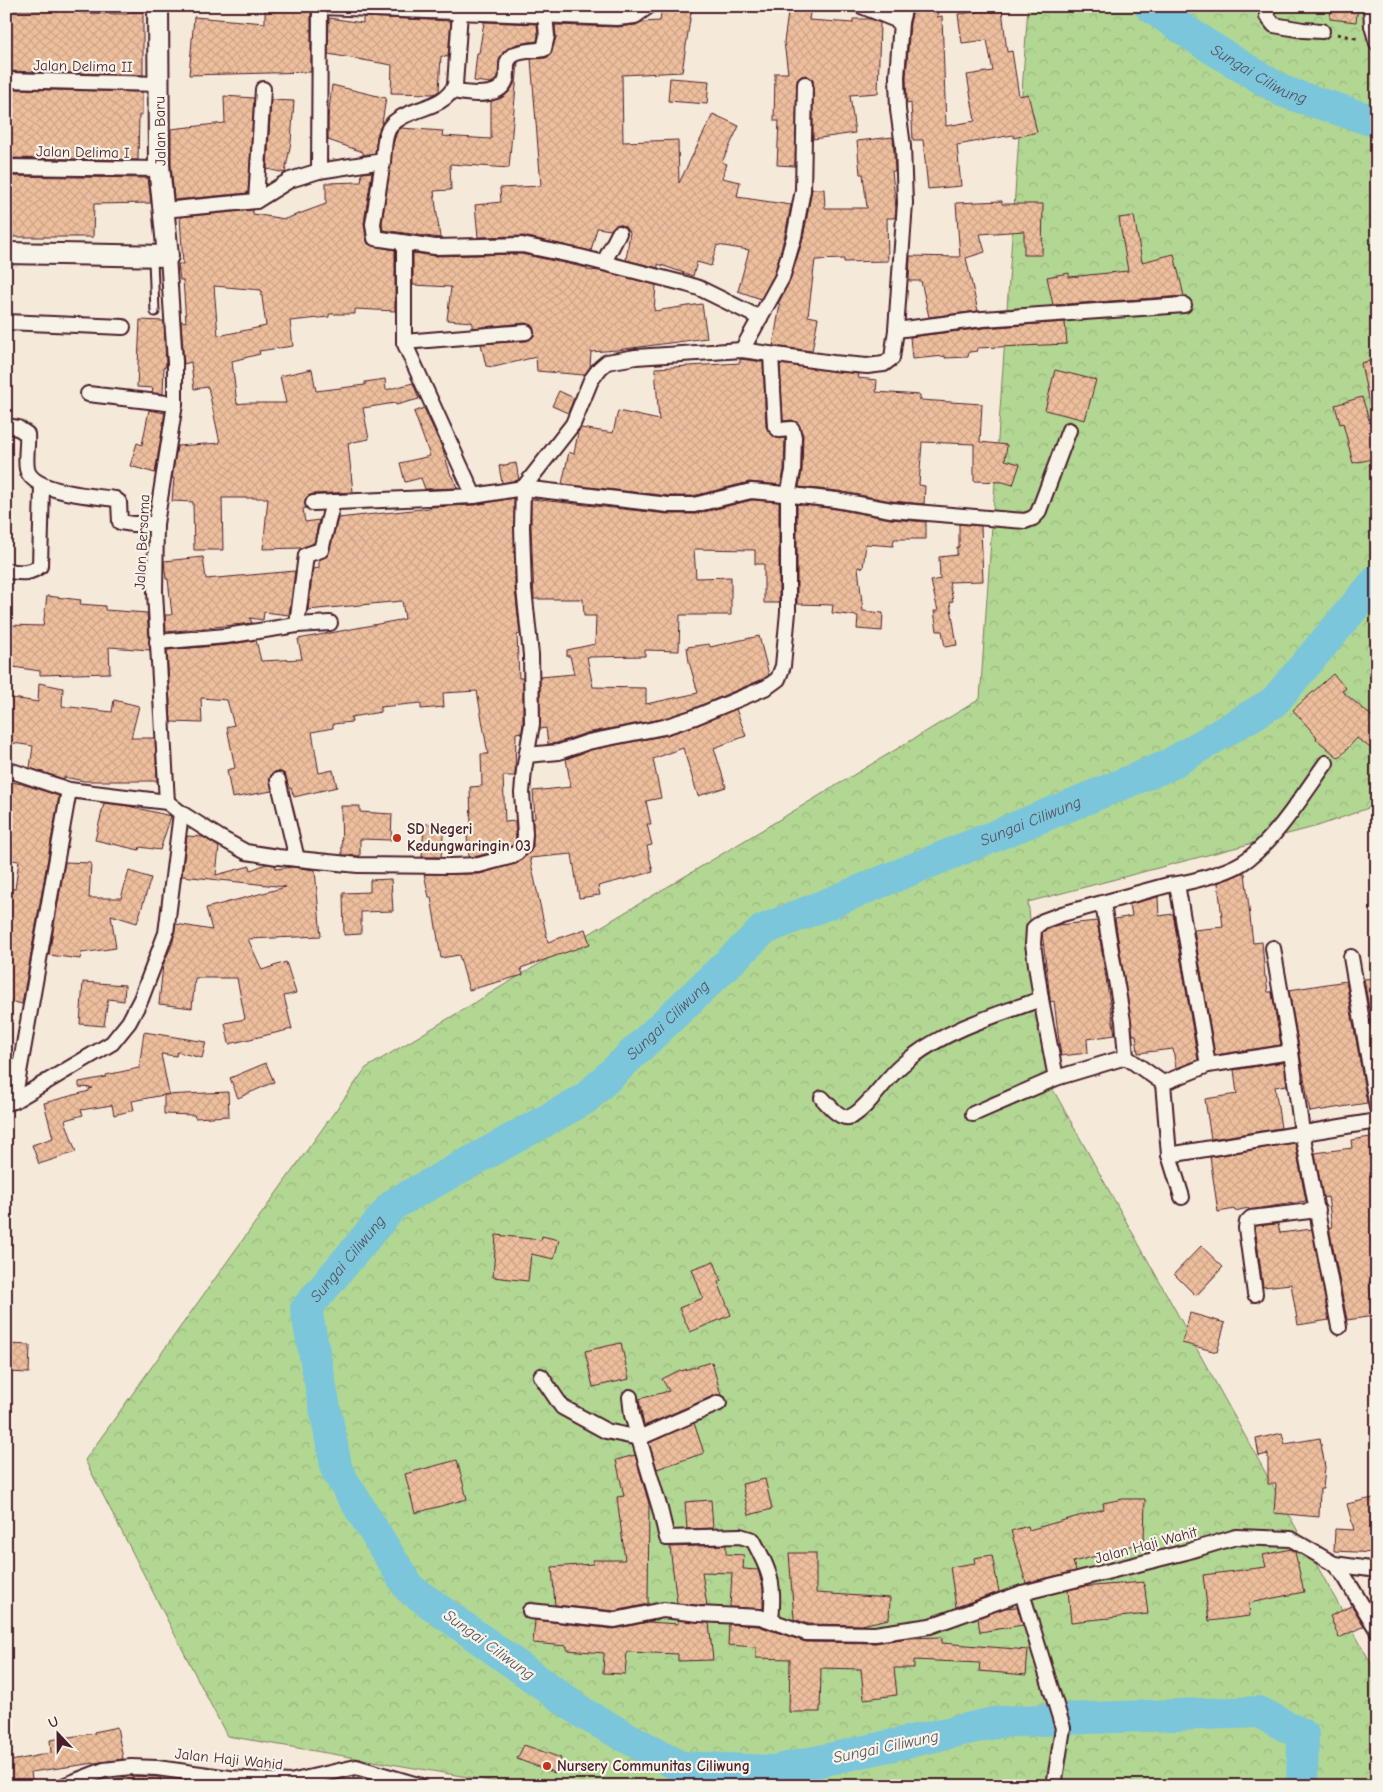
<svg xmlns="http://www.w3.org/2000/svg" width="1383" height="1792" viewBox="0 0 1383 1792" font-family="'Comic Neue',sans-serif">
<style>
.forest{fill:url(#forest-crowns);stroke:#7e7b5f}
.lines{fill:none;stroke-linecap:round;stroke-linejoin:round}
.river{stroke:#7cc6db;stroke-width:32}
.building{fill:url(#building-cross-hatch);stroke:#4a1f2b;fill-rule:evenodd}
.lane-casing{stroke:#4a1f2b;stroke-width:11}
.street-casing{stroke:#4a1f2b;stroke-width:18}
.secondary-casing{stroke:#4a1f2b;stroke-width:24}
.path{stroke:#4a1f2b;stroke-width:3;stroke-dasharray:4 4;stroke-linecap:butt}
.lane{stroke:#f7f3e8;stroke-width:7}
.street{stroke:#f7f3e8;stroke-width:14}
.secondary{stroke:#f7f3e8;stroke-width:20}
.poi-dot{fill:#c8321e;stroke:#f7f3e8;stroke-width:2}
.labels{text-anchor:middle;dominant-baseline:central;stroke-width:4.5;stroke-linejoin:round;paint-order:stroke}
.street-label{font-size:15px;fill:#4a1f2b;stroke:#f7f3e8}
.poi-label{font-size:15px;font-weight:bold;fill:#4a1f2b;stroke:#f7f3e8;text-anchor:start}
.water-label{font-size:16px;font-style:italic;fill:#595160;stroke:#f7f3e8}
</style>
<defs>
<pattern id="forest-crowns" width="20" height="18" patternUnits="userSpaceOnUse" patternTransform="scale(1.25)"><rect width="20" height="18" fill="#b2d793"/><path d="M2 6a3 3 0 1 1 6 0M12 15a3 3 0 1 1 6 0" fill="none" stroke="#9bb87f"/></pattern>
<pattern id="building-cross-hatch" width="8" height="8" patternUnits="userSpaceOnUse" patternTransform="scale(1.25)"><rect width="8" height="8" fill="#eebf9e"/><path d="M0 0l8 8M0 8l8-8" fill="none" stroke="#cea488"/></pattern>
</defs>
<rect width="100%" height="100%" fill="#f5e9d9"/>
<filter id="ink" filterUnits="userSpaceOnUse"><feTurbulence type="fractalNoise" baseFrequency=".02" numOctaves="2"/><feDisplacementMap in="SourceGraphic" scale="10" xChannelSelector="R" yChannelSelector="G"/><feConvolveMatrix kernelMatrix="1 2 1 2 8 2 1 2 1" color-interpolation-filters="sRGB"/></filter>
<g filter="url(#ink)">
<polygon class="forest" points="1028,6 1377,6 1377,805 1318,826 1028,902 1050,1084 1377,1674 1377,1786 520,1786 227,1736 85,1460 366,1068 980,699"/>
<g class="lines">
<g class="river">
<path id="s1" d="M1150 6 1205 44 1284 92 1377 122"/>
<path id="s2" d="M1302 1786 1303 1735 1259 1712 1062 1719 999 1722 774 1771 681 1767 586 1715 409 1588 337 1471 306 1309 394 1204 585 1099 763 930 1167 766 1274 702 1377 580"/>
</g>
</g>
<g class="building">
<polygon points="265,6 311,6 311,72 189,75 194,17 265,23"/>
<polygon points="662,6 692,6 682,72 622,75 623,142 678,140 679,183 713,114 739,126 722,162 727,164 722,178 740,182 737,197 791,205 785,235 774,275 761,299 738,291 749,250 717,245 711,266 697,262 693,276 658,264 658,268 626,260 630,232 623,226 619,224 614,226 611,230 597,228 591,251 524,236 478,237 475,205 501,202 500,188 541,186 531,59 546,58 550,55 556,38 555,25 618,27 636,25 642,22 660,21"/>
<polygon points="789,6 811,6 809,20 853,23 853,19 871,19 880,23 878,93 850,95 855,133 813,139 813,80 806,75 801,76 797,80 795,166 777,165 779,121 774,121 775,73 788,73 784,42"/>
<polygon points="914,6 939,6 937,17 942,16 946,126 975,121 967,75 993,71 987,40 962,43 958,14 1002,9 1007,52 1012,51 1019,96 1028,94 1037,132 1014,138 1013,135 957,145 961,186 928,189 923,140 913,140 911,103 907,104 906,77 910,23"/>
<polygon points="1331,6 1358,6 1356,22 1330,19"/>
<polygon points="6,10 80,10 80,13 128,14 128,12 143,12 143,75 6,71"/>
<polygon points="363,17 451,21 448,57 441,56 439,91 434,94 391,93 392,65 328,54 329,18 363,23"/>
<polygon points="484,22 537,24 538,35 537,41 517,44 504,51 499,61 498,77 491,83 474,81 477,53 479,53"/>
<polygon points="518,62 509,168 450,164 451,190 434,191 440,238 383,230 382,224 393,144 397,132 401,128 443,131 442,136 491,139 491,101 502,97 510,90 515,82 516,65"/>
<polygon points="670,78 709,81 707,104 668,101"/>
<polygon points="332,85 386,98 382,123 377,137 375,153 363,155 363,152 328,140 328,118"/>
<polygon points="10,89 142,92 142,115 139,115 138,160 8,158"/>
<polygon points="224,96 254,98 248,193 174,200 171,164 171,129 225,123"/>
<polygon points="271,100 294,101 291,142 285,173 267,169"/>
<polygon points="893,137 895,171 892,171 896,208 895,218 887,218 888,261 844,262 844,259 815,260 808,316 818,318 812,351 773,346 780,304 778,304 790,280 803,239 812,189 824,189 825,208 867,208 863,174 860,174 857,141"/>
<path d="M372 172 364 223 366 239 368 244 373 246 395 250V311L355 309V314H329V317L290 321 293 346 259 351 260 354 232 361 237 404 245 403H286L280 376 312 369 316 391 365 385V382L385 379 386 390 413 383 419 399 396 405 395 403 363 408 369 439 348 443 353 492 313 494 308 496 305 499 306 508 303 509 305 522 319 520 314 543 301 548 263 549 268 498H222L223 550H194L193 502 172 501 174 478H172L177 446 220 443 208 387 194 389 191 362 184 364 181 321 186 322 183 280H180L178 264H183L180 217 253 210V214L285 219 326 204V183L361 182 362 173ZM214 286 261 290 266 326 218 336Z"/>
<polygon points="6,176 148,178 151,203 94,204 93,237 6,237"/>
<polygon points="1002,201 1002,204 1043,204 1042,255 1024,255 1024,231 980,234 985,252 966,258 978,311 929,317 921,281 909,281 910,256 960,257 956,203"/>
<polygon points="1134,216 1142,262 1174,254 1184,296 1053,305 1047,277 1069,273 1069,277 1128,271 1119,218"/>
<polygon points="413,253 435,256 521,254 578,266 587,268 587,270 601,271 656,285 654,311 702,304 707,338 617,350 591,352 590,367 584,375 537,371 536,357 494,367 486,366 481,344 527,341 534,336 533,327 530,324 525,323 472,328 472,322 447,320 451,287 413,285"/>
<polygon points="140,320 164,321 166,367 164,367 163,394 152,393 153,388 137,387"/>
<polygon points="1065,322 1067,344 977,348 978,351 969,352 968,357 945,358 945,356 912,359 910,337 984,328"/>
<polygon points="740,359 763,362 766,427 769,432 776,438 785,438 784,470 781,485 749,482 693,496 669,496 562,484 569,452 574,454 578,432 581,428 613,433 618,411 659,420 655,368 740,363"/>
<polygon points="1377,359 1377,407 1370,408 1361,363"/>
<polygon points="780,364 859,374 858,378 877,380 876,392 920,395 920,400 982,404 980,442 1007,445 1005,460 1020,464 1013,485 1003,482 974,481 974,444 922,442 919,485 925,486 924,504 892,501 838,491 799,487 802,471 803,435 798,423 792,420 783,421"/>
<polygon points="1055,370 1096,380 1085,420 1045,410"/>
<polygon points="559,391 574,398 568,413 552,406"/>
<polygon points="1362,397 1371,426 1377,425 1377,458 1353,463 1343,423 1340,424 1335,405"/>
<polygon points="424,408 443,450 451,476 453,476 457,488 425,489 421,478 405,482 400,463 430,456 414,412"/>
<polygon points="149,410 165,413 155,473 130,466 137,443 142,445"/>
<polygon points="516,463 519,480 502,483 499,466"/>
<polygon points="514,498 515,589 520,634 517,635 519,678 523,678 523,723 522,732 516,733 515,776 503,776 505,822 515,821 516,842 509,848 478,856 469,857 466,826 471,827 470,787 482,786 481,754 488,754 477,691 443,693 444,707 421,709 421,703 380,707 381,712 351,717 352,722 333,724 333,728 312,732 319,773 333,770 337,787 294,797 291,788 289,788 285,774 276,771 272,774 270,778 272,791 232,798 227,770 235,768 227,727 234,725 227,700 201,698 202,723 171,722 167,650 227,645 256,640 261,661 302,659 298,639 405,619 402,601 308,610 313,569 319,568 319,560 327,556 329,553 338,518 431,508 430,507 475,505"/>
<polygon points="531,499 668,514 696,514 752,500 779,502 779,603 764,603 764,564 755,564 755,550 694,549 696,578 731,577 731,615 680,615 679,651 645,650 645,656 587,657 593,687 646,688 646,704 698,693 689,662 687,647 709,644 710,647 759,636 769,675 763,679 692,709 662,719 586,733 557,743 548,744 546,728 540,729 540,677 574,674 570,656 567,656 567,650 595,644 596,616 584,616 583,599 534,599 531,527"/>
<polygon points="797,504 835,509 890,519 926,522 926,539 894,539 893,546 866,544 863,568 858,567 863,611 883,613 882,631 857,629 858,616 832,613 833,605 797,604"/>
<polygon points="959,524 981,526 983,581 949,582 953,601 950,602 957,645 945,647 942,631 937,631 934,611 938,611 931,581 940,579 939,557 957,555 957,547 959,547"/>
<polygon points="203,557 206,579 295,571 289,615 264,612 263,620 250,618 252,623 166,632 165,615 172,615 168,579 166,579 164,561"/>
<polygon points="47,596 81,600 80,604 105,606 105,610 147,613 150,650 109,647 110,673 40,675 40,671 6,666 9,625 43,626"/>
<polygon points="1333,674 1346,688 1342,691 1377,721 1377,753 1357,738 1339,758 1316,739 1317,737 1293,710"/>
<polygon points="39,683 63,688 62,706 112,712 114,700 139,706 131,738 155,738 157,781 84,781 64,777 64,779 30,768 33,746 6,742 6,697 38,702"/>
<polygon points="736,709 746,736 714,748 726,787 698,796 683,748 653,759 661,798 646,801 651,824 647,824 652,845 647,846 653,872 598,886 600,895 579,898 572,854 530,858 548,942 585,929 590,944 521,968 523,975 469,990 459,955 441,958 431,897 429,897 424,874 480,874 519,862 530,852 533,847 533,819 535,818 533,791 571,787 566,759 590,750 667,735 698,725"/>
<polygon points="6,781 22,784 59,796 22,1004 6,1000 6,889 15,889 19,861 6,859"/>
<polygon points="104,803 128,806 171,816 160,850 140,847 139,850 95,840"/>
<polygon points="341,806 360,806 360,812 392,814 391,840 360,839 360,856 342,855"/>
<polygon points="424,824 444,825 441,857 422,857"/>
<polygon points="187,836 203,837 219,847 216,875 250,866 251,870 266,864 275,865 276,869 292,867 315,870 321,936 248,939 262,970 286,962 296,993 284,996 292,1029 229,1044 225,1023 245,1019 237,978 195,978 192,1008 159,1004 163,965 173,942 176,924 212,930 206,908 286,887 182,876"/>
<polygon points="65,862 91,863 89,898 121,898 129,871 151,878 137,923 111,915 116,948 81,953 80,959 49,955"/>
<polygon points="1242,873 1245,873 1253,943 1262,942 1265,977 1266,977 1268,992 1272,992 1281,1045 1215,1055 1194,930 1223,927 1218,883"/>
<polygon points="391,879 393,911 361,912 361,934 344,935 343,893 370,892 370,880"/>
<polygon points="1158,897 1159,916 1173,914 1198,1060 1176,1068 1173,1049 1138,1053 1136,1035 1133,1035 1115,919 1132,916 1130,904"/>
<polygon points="1097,921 1115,1035 1087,1039 1088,1053 1061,1056 1054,1001 1050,1002 1050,998 1042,932 1058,925"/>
<polygon points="1377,978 1377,1006 1369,1008 1364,979"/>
<polygon points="1346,981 1367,1103 1310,1112 1289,990"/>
<polygon points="83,982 125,985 124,1001 108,999 104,1026 80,1024"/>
<polygon points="144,1032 206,1042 202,1058 177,1052 176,1056 161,1054 169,1094 132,1101 134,1110 114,1115 112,1105 81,1110 83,1115 65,1120 76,1152 39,1164 32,1145 53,1138 44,1103 89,1091 89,1089 93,1088 79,1087 79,1082 106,1077 106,1075 139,1068"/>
<polygon points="1284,1062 1287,1085 1275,1087 1281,1128 1211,1139 1205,1099 1237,1094 1234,1070"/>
<polygon points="266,1063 274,1082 238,1098 230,1078"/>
<polygon points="228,1092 229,1116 195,1118 194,1115 164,1114 164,1095"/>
<polygon points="1377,1136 1377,1280 1369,1282 1374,1316 1347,1320 1329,1227 1332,1227 1328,1197 1323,1198 1315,1153 1352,1148 1351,1140"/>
<polygon points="1295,1143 1306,1201 1249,1210 1248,1208 1235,1211 1235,1209 1218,1212 1210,1157"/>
<polygon points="1278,1224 1280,1233 1312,1229 1329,1320 1298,1325 1291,1284 1263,1287 1255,1226"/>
<polygon points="496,1235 541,1240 542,1236 559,1240 554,1259 531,1254 528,1281 493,1277"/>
<polygon points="1201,1246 1223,1267 1196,1296 1174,1274"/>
<polygon points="714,1261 721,1281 718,1282 731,1315 690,1332 679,1308 703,1298 692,1269"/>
<polygon points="1190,1313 1225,1323 1217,1352 1182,1343"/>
<polygon points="621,1343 629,1379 593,1387 585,1351"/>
<polygon points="6,1344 30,1345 29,1373 6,1372"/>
<polygon points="712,1362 721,1395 715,1395 644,1426 639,1399 669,1391 662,1379 680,1370 681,1371"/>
<polygon points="694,1423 704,1453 657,1469 649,1443"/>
<polygon points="1282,1433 1285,1444 1320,1438 1325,1467 1323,1489 1320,1489 1319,1517 1274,1513 1276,1484 1268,1484 1268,1454 1259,1456 1256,1439"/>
<polygon points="635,1455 649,1504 648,1604 615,1611 555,1605 552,1567 593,1564 593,1560 625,1560 617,1497 624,1496 616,1460"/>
<polygon points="457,1460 467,1499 415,1513 405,1474"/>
<polygon points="765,1479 772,1509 749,1515 742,1484"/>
<polygon points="1377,1497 1377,1553 1334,1551 1335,1529 1354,1530 1347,1504"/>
<polygon points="1123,1499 1145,1499 1144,1543 1107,1551 1107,1553 1073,1562 1076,1571 1026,1583 1011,1531 1028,1526 1029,1530 1104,1509 1103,1503"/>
<polygon points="711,1500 713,1528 687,1529 685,1502"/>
<polygon points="726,1545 726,1554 744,1555 743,1569 758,1570 763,1588 763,1609 730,1607 732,1573 702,1572 707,1606 677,1603 670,1547"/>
<polygon points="1291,1549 1295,1552 1304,1592 1249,1603 1250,1616 1209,1621 1203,1575 1266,1567 1263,1555"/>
<polygon points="789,1553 816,1553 816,1593 890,1598 889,1619 861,1625 808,1624 794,1619"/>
<polygon points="992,1555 999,1592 956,1607 950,1567 975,1563 974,1558"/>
<polygon points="1144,1582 1148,1614 1071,1622 1068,1590 1081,1587"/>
<polygon points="1352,1606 1364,1626 1339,1638 1330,1616"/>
<polygon points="1017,1607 1023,1625 980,1632 978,1618 1005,1608"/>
<polygon points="535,1620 614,1629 648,1622 678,1624 678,1620 709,1623 713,1660 678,1661 678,1654 627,1652 625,1674 603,1673 604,1653 567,1650 567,1646 533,1643"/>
<polygon points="729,1624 758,1626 806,1642 875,1643 908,1638 942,1637 942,1643 1028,1650 1026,1675 979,1671 980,1663 914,1660 914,1668 894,1668 897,1695 864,1699 861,1669 821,1668 820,1712 789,1712 790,1659 756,1658 756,1647 728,1645"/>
<polygon points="117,1727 123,1759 31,1772 33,1786 6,1786 6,1762 51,1753 50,1740 95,1733 94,1732"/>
<polygon points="524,1745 561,1758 555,1773 517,1759"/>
<polygon points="131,1776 160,1777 162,1786 115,1786 114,1780"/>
</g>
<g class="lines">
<defs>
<polyline id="lane" points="153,259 155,312"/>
<g id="street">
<polyline points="861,6 901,22"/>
<polyline points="1267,6 1267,16 1274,25 1303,30 1322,31"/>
<polyline points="1371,6 1372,26 1377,43"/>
<polyline points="320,7 617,18 635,16 649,6"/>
<polyline points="6,80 159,84"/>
<path d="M452 91C467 94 500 99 506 80 509 71 503 62 513 55 521 50 535 51 544 49L547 36 545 15"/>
<polyline points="383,161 373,224 375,238 435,247 522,245 580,257 686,284 699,288 760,318"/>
<polyline points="6,167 160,169"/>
<polyline points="319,171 320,6"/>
<polyline points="256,201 263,89"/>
<path d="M164 210 256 201 290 180 319 171 383 161C384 152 384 134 390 127 404 107 444 111 455 85L460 12"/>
<polyline points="404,243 404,342 474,496"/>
<polyline points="604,262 619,233"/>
<polyline points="6,322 123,327"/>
<polyline points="896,330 983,319 1184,305"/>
<polyline points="404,342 526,332"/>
<polyline points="742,350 782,278 794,237 803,190 805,84"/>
<polyline points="88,394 175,404"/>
<path d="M6 426 18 428 27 434C28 445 25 458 27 469 32 493 95 496 115 499L119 502 120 522 133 524H156"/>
<polyline points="313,503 474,496 523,488 668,505 694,505 751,491 774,493 836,500 891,510 1025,521 1033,518 1038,513 1069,430"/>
<path d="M6 571C20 572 28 575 40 566L42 486"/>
<polyline points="297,625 306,555 321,550 333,502"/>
<polyline points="157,642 226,636 297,625 330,623"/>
<polyline points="527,755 559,752 588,742 664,727 695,717 746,696 767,687 778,679 783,666 788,612 788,495 793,471 794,437 792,429 779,430 775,426 771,355"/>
<polyline points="6,769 69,790 167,802 181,813 219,837 246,852 278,857 358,865 450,866 479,865 513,856 524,846 525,834 522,793 524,770 532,724 531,655 524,589 522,527 523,488 573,424 591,380 600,368 607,362 636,357 742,350 833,363 867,366 884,364 892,358 896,330 905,203 903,146 898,110 897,77 901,22 905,6"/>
<polyline points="278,780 297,859"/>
<polyline points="167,802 155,592 156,524 175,404 175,362 168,256"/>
<polyline points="1177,884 1208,1065"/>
<polyline points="1103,904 1123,1021 1126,1057 1163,1083"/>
<polyline points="1273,948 1291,1052 1302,1132 1339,1327"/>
<polyline points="1351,957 1377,1108"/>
<path d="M1056 1078 1041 999 1033 944 1034 928 1043 921 1062 914 1168 885C1186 884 1226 873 1242 863 1272 845 1305 792 1326 763"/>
<polyline points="1163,1083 1169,1155 1377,1121"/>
<polyline points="1163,1083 1208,1065 1291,1052"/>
<path d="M822 1098C828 1104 839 1119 849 1117 862 1114 881 1086 890 1077 896 1070 905 1062 912 1057 950 1028 997 1015 1041 999"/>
<polyline points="14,1101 69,790"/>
<polyline points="6,1103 14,1101 112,1043 129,1022 141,999 166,933 181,813"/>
<polyline points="973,1114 1056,1078 1126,1057"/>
<polyline points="1169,1155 1182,1197"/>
<polyline points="1255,1294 1246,1228 1247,1222 1251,1218 1318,1210"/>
<polyline points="541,1376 562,1407 606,1431 639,1438 719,1403"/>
<path d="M630 1397 632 1415 660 1509 667 1538 740 1536 753 1540C770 1571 775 1584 771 1620"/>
<polyline points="1334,1564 1345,1577 1377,1630"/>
<polyline points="1022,1593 1063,1728 1054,1786"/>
<polyline points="530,1611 615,1620 663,1610 699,1614 760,1617 806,1633 875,1634 930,1626 1022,1593 1186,1552 1236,1537 1291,1539 1334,1564 1377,1570"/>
<polyline points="63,1786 104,1770 131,1767 157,1768 230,1778 290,1782 356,1767 421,1786"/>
</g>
<polyline id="secondary" points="6,253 168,256 159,165 158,6"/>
</defs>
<use href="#lane" class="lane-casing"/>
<use href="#street" class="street-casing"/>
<use href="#secondary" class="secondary-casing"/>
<polyline class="path" points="1337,34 1360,39"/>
<use href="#lane" class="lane"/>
<use href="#street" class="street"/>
<use href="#secondary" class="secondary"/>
</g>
</g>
<g class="poi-dot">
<circle cx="397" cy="838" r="5"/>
<circle cx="547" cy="1766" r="5"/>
</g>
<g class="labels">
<g class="street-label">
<text transform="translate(83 66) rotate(1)">Jalan Delima II</text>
<text transform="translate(160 131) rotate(-91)">Jalan Baru</text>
<text transform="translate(83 152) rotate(1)">Jalan Delima I</text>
<text transform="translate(142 542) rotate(-87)">Jalan Bersama</text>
<text transform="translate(1146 1545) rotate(-15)">Jalan Haji Wahit</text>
<text transform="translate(229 1759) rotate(6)">Jalan Haji Wahid</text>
</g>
<g class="poi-label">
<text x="407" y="829">SD Negeri<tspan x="407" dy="17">Kedungwaringin 03</tspan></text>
<text x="557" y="1766">Nursery Communitas Ciliwung</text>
</g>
<g class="water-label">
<text stroke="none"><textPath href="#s1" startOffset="129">Sungai Ciliwung</textPath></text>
<text stroke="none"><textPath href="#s2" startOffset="2202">Sungai Ciliwung</textPath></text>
<text stroke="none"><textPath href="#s2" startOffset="1782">Sungai Ciliwung</textPath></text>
<text stroke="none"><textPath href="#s2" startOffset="1378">Sungai Ciliwung</textPath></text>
<text transform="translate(489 1645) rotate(36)">Sungai Ciliwung</text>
<text transform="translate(886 1747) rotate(-12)">Sungai Ciliwung</text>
</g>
</g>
<rect width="1383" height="1792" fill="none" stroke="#f7f3e8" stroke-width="25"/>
<rect x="12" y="12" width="1358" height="1767" fill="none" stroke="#4a1f2b" stroke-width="2" filter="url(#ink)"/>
<g transform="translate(58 1734) rotate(338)" stroke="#f7f3e8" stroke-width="4" paint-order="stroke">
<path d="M0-4L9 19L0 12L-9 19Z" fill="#4a1f2b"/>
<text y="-8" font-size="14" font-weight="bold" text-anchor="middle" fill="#4a1f2b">U</text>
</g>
</svg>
